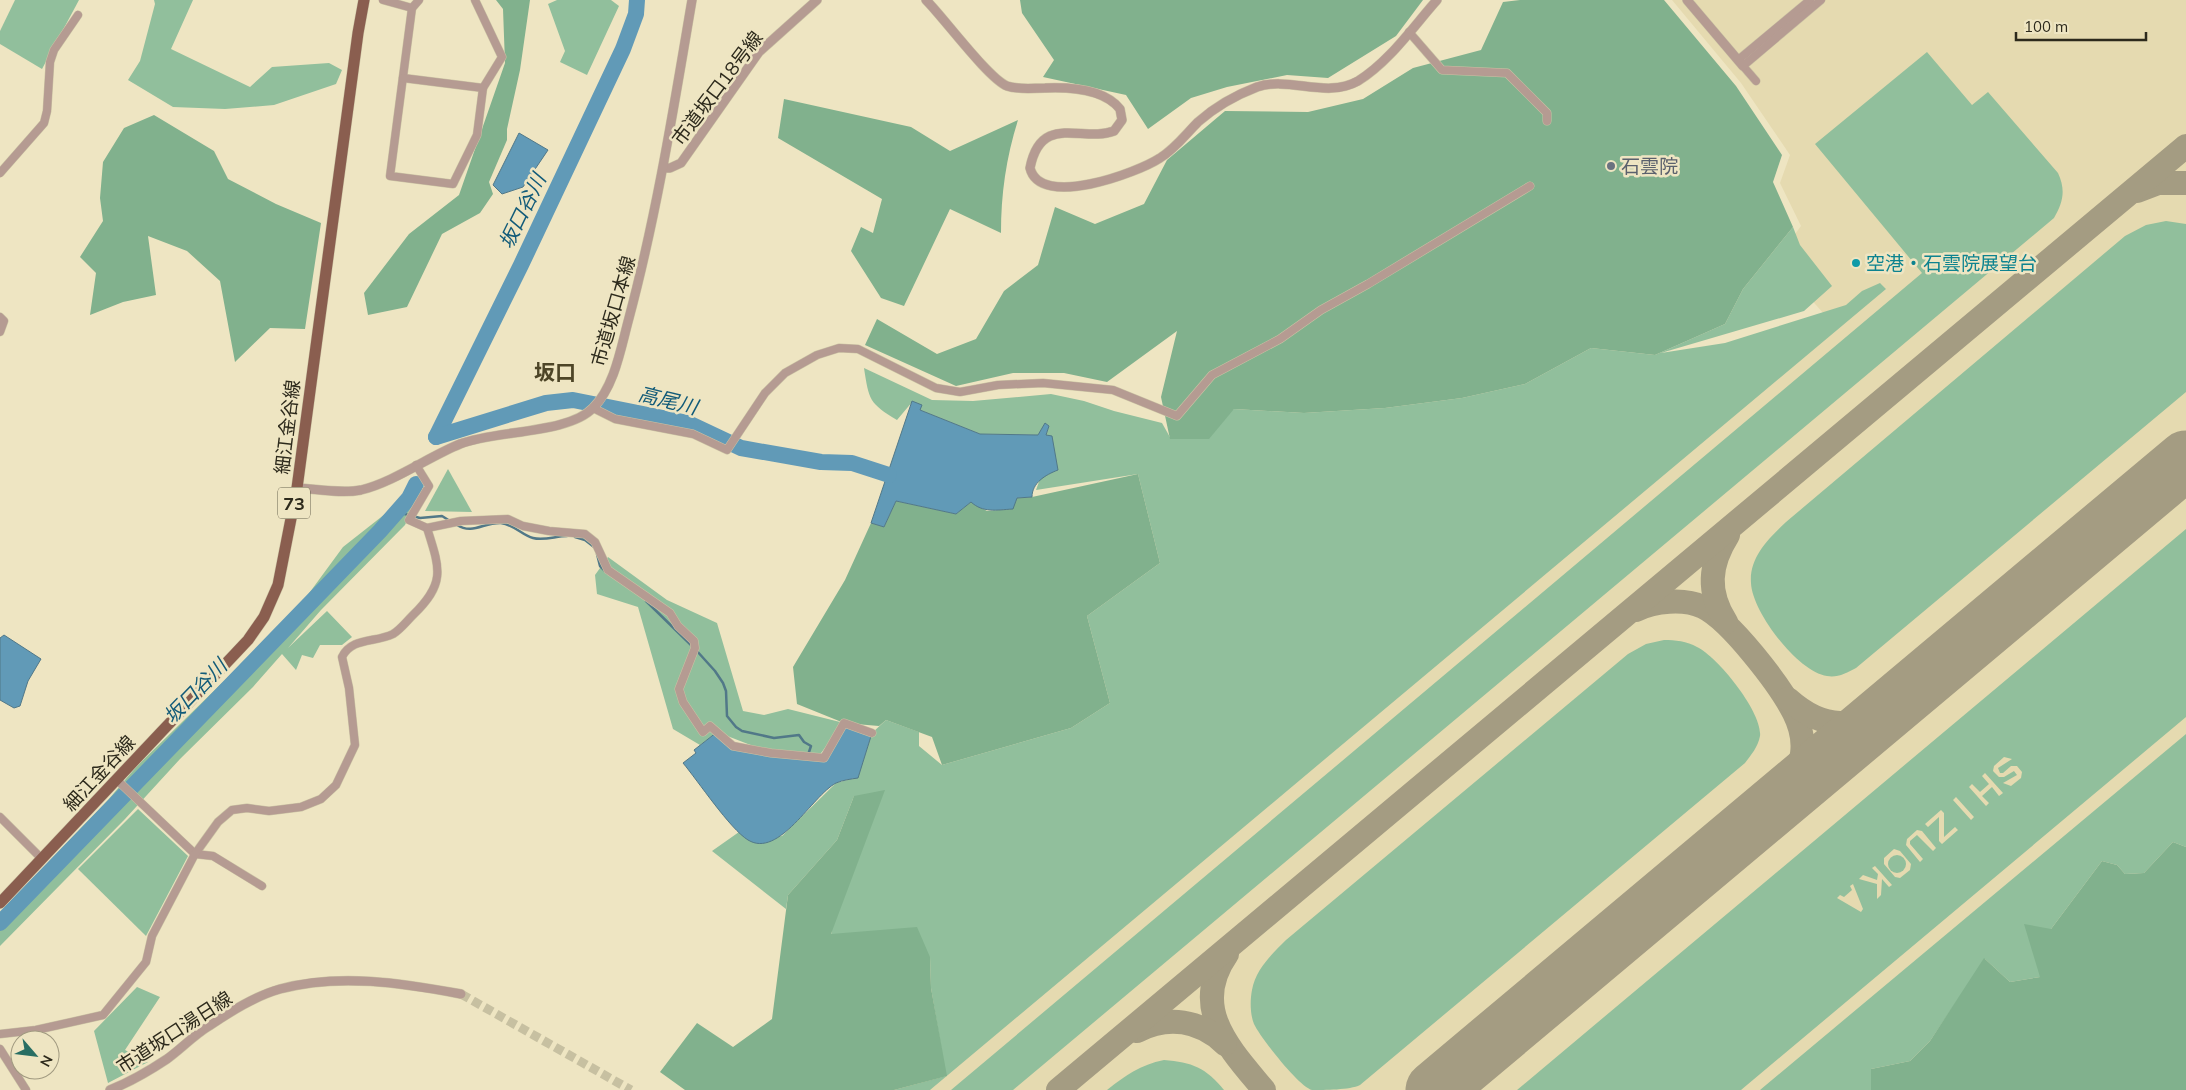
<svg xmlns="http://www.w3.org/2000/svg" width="2186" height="1090" viewBox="0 0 2186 1090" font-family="Mulish,'Noto Sans JP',sans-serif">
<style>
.built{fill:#e5dab0}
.green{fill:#91bf9c;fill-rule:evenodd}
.forest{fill:#81b18d}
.water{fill:#619ab7;stroke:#517888}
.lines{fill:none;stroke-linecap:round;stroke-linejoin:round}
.stream{stroke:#517888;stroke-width:2.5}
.river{stroke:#619ab7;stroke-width:16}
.taxiway{stroke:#a49c82;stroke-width:24}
.runway{stroke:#a49c82;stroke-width:59}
.tertiary-tunnel{stroke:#c7c0a1;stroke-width:9;stroke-dasharray:9 4.5;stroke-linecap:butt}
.minor-casing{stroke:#cbc3a4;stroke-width:9}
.tertiary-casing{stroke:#cbc3a4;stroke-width:10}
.primary-casing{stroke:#cbc3a4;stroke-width:12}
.minor{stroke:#b59b92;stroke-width:8}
.tertiary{stroke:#b59b92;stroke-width:9}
.primary{stroke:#8a5e4f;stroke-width:11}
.worship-dot{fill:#6b7280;stroke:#eee5c2;stroke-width:2}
.culture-dot{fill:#0f9aa8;stroke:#eee5c2;stroke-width:2}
.labels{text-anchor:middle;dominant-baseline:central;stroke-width:5;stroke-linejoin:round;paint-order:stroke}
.shield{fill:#eee5c2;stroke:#67624e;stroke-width:1}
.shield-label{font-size:18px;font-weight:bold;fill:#2d2a1c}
.street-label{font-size:19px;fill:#2d2a1c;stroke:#eee5c2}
.worship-label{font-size:19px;fill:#5b616d;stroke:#eee5c2;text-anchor:start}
.culture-label{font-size:19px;fill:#0d838f;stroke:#eee5c2;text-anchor:start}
.water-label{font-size:20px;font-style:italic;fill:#125b79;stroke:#eee5c2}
.quarter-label{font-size:21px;font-weight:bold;fill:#4d4527;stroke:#eee5c2}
</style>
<rect width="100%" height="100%" fill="#eee5c2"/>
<polygon class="built" points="1672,0 2186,0 2186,742 1769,1090 891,1090 1824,314 1776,260 1801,226 1780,183 1790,155 1741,83"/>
<g class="green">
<polygon points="15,0 79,0 42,69 0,44 0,31"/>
<polygon points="154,0 193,0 171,49 250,87 272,67 329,63 342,70 336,84 274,105 225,109 173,107 128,80 140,61 155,4"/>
<polygon points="557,0 611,0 619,6 587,75 560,62 565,51 548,4"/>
<path d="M1927 52 1972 105 1988 92 2058 173C2066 190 2063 203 2054 218L1013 1090H951L1922 273 1815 144Z"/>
<path d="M2166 221 2186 224V392L1856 668C1847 673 1837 678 1827 676 1798 672 1752 612 1751 583 1749 557 1769 538 1786 522L2125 236 2146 225Z"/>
<path d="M1793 227 1800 245 1832 286 1804 311 1661 353 1725 343 1846 305 1862 291 1880 283 1886 289 930 1090H894L946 1076 931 988 930 957 831 935 854 796 837 840 788 895 786 909 712 851 739 832 748 840 782 836 836 783 858 777 872 733 886 720 919 732V746L942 765 1071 728 1110 703 1087 616 1160 563 1138 474 1036 490 1040 479 1045 475 1046 435 1049 426 1045 424 1038 435 980 434 920 410 913 401 897 420C869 403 869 400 864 368L932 400 973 401 1051 394 1084 401 1114 411 1162 423 1171 439 1234 409 1304 413 1385 408 1462 398 1525 384 1591 348 1655 355 1725 324 1743 289Z"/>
<polygon points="448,469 472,512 425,511"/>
<polygon points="412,487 422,490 405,525 321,610 288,648 327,611 352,637 342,645 320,645 313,658 302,655 296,670 282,654 253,687 180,759 125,819 0,946 0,913 108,800 136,767 267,639 307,596 343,547 385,514"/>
<path d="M2186 529V717L1741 1090H1517ZM2004 757 2012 759 1998 768 2000 773H2003L2011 766H2017L2022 772 2021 778 2011 786 2003 783 2017 775 2014 771 2004 777H1999L1993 771 1994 766ZM1985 773 2003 793 1999 796 1992 787 1982 796 1989 803 1986 806 1969 787 1972 784 1980 792 1989 784 1982 776ZM1956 797 1974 817 1971 820 1953 800ZM1941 810 1944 813V837L1955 827 1958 830 1942 844 1939 841V817L1928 827 1925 824ZM1917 830 1922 831 1936 848 1933 851 1917 835 1910 841V844L1923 859 1920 862 1906 845 1907 839ZM1894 849 1900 851 1911 864 1910 870 1900 878 1895 877 1884 864V858ZM1875 866 1892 885 1889 887 1882 879 1881 895 1877 899V884L1859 879 1863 875 1877 880 1878 874 1872 868ZM1853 884 1863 909 1861 912 1837 898 1840 895 1844 897 1852 890 1850 886Z"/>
<polygon points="608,557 667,600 717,623 743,711 764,715 788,709 844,723 818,757 771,753 717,732 700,745 673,729 638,607 597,594 595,575"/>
<path d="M1664 640C1675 640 1687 641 1697 647 1718 657 1763 713 1760 736 1758 747 1751 755 1745 763L1360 1085C1350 1090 1324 1090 1312 1090 1299 1087 1260 1037 1254 1024 1250 1014 1250 1000 1252 990 1256 969 1272 954 1286 940L1628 654 1646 644Z"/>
<polygon points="2186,734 2186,847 2173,842 2144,873 2125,874 2117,865 2102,861 2051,929 2040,977 2010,982 1985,959 1930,1041 1910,1061 1871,1069 1871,1090 1760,1090"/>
<polygon points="138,809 188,856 146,936 78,869"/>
<circle cx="1897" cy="864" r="9"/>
<polygon points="137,987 160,997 125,1050 148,1062 108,1083 94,1031"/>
<path d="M1164 1060C1192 1062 1206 1068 1224 1090H1107C1126 1075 1140 1065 1164 1060Z"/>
</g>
<g class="forest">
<polygon points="496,0 530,0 520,70 507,129 507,140 489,182 493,194 480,213 442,234 407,307 368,315 364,293 409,234 459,195 505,63 503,9"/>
<polygon points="1020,0 1423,0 1396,36 1328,78 1287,75 1227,87 1191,98 1148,129 1126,95 1043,77 1054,60 1022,13"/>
<polygon points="1520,0 1664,0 1736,86 1782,155 1773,182 1793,227 1743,289 1725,324 1655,355 1591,348 1525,384 1462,398 1385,408 1304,413 1234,409 1209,439 1170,439 1161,397 1177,331 1107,382 1064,373 1013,373 956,386 865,345 877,319 937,354 976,339 1004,291 1038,265 1055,207 1095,224 1144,204 1167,160 1225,111 1308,112 1363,99 1413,68 1481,50 1503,2"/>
<path d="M784 99 911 127 950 151 1018 120C1006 158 1001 194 1001 233L950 209 904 306 881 298 851 251 861 227 873 233 882 199 778 138Z"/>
<polygon points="154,115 214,151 228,179 276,204 321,223 305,329 270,328 235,362 220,281 187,251 148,236 156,295 123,302 90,315 96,273 80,257 103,221 100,198 103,162 124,128"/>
<polygon points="1138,474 1160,563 1087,616 1110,703 1071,728 942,765 932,737 886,720 879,726 844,723 797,704 793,667 845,580 871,523 884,527 896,501 956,514 971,502 987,511 1012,509 1017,498 1032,497"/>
<polygon points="885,790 831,934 917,927 930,957 931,988 947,1076 894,1090 685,1090 660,1072 697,1023 733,1047 772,1019 788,895 837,840 854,796"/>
<polygon points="2173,842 2186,847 2186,1090 1871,1090 1871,1069 1910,1061 1930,1041 1984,958 2010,982 2040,977 2024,924 2051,929 2102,861 2117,865 2125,874 2144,873"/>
</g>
<g class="water">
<polygon points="519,133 548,150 523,187 502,194 493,185"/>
<path d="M912 401 922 405 920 410 980 434 1038 435 1045 423 1049 426 1046 435 1052 436 1058 470C1045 475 1032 483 1032 497L1017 498 1013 509C996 510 983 513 971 502L956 514 896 501 884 527 871 523Z"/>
<polygon points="4,635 41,659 28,681 20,706 14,708 0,700 0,638"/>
<path d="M844 723 872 733 858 778C851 779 843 780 836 783 812 796 779 859 748 840 730 829 698 781 683 763L696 753 694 750 717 732 733 746 824 758Z"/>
</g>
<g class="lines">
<g class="stream">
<path d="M457 525C473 535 484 522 501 523 513 524 522 535 533 538 544 541 556 536 567 536"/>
<polyline points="575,537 585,540 594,547"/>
<polyline points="597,554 600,566 607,573"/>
<polyline points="350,562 401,513 420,518 442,516 450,521"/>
<polyline points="646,601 692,646"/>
<polyline points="696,650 715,671 723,683 726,691 727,716 736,727 742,731 774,738 799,735 804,742 811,746 808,755"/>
</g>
<g class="river">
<polyline points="436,437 521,265 623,49 636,14 637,0"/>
<polyline points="436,437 546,403 573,400 688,423 741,448 821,462 852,463 889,475"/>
<polyline points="0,923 380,531 409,498 416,484"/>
</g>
<g class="taxiway">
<polyline points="2137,191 2158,183 2186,183"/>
<path d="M1636 610C1654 601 1684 598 1703 607 1730 620 1780 685 1794 713 1800 725 1804 740 1802 754 1799 775 1786 790 1773 806"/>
<path d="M1726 622C1707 592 1709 565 1728 535"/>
<path d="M1788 699C1826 733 1855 727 1895 704"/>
<path d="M1227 954C1189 1008 1230 1049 1264 1090"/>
<path d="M1137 1031C1168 1015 1200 1020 1225 1044"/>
<polyline points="1058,1090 2186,146"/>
</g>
<polyline class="runway" points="1435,1090 2186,460"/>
<polyline class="tertiary-tunnel" points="461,994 631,1090"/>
<defs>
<g id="minor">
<polyline points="383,0 412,8"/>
<polyline points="419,0 412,8 390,176 453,184 477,135 483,88 502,57 475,0"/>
<polyline points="1409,32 1442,70 1507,73 1547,113 1547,121"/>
<polyline points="1738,60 1810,0"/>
<polyline points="403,78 483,88"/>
<polyline points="1756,81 1743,66 1821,0"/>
<polyline points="0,173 44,123 47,111 50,62 54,50 78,15"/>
<polyline points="0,317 4,321 0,332"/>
<polyline points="593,408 615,419 693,434 727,450 765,393 785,373 817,355 839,348 858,349 936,388 960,392 998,385 1043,383 1113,390 1177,416 1212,375 1280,339 1321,310 1368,284 1530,186"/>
<polyline points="416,465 429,486 409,520 427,528 461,521 508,519 523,526 549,531 585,534 595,542 608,570 670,613 678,626 694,641 695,648 679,689 683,702 703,732 710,726 733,746 771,753 824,758 844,723 872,733"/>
<polyline points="117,780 195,854 213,856 262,886"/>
<polyline points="0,817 42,859"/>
<path d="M0 1034 36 1030 103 1015 146 962 152 936 195 854 218 822 232 810 247 808 269 811 301 807 321 799 336 785 355 745 349 688 342 657C352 637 375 643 393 634 400 630 407 621 413 615 446 583 440 569 427 528"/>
<polyline points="0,1049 26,1090"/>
</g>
<g id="tertiary">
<path d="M926 0C944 18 988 78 1007 86 1019 90 1033 88 1045 88 1069 87 1104 89 1120 109L1122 120 1114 131C1083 143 1041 112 1030 168 1040 209 1137 173 1160 158 1175 149 1186 134 1198 122 1215 107 1236 95 1257 87 1290 76 1326 99 1358 81 1389 62 1413 27 1437 0"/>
<polyline points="1687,0 1743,66"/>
<polyline points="663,168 670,168 681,163 759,52 817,0"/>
<path d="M297 488C317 489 341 494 361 490 394 482 428 457 460 444 496 430 568 434 593 408 615 386 621 347 629 318 657 213 674 106 692 0"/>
<path d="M110 1090C130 1082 149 1071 167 1059 181 1049 194 1035 209 1026 230 1012 255 996 280 989 339 973 402 983 461 994"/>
</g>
<polyline id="primary" points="0,903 248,640 264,617 278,585 297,488 358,33 364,0"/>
</defs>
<use href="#minor" class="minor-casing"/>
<use href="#tertiary" class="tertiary-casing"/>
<use href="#primary" class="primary-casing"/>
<use href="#minor" class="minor"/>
<use href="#tertiary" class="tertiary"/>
<use href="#primary" class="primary"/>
</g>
<circle class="worship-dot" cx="1611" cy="166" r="5"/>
<circle class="culture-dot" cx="1856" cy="263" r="5"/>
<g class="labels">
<rect class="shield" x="278" y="487.5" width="32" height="31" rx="4"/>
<g class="shield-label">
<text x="294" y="503">73</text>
</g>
<g class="street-label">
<text transform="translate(717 88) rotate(-53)">市道坂口18号線</text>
<text transform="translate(613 311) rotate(-74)">市道坂口本線</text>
<text transform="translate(287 427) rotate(-83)">細江金谷線</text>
<text transform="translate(99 773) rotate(-47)">細江金谷線</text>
<text transform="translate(174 1032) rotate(-33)">市道坂口湯日線</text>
</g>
<g class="worship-label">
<text x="1621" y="166">石雲院</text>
</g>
<g class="culture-label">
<text x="1866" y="263">空港・石雲院展望台</text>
</g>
<g class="water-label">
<text transform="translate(522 211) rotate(-64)">坂口谷川</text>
<text transform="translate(668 400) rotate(14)">高尾川</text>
<text transform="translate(195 691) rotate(-46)">坂口谷川</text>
</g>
<g class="quarter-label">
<text x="555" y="372">坂口</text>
</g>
</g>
<g transform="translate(35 1055) rotate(118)"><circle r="24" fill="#eee5c2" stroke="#a19a80"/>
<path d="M0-4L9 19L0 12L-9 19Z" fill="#286e63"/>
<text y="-8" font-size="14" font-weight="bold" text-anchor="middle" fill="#2d2a1c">N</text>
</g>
<path d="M2016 32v8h130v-8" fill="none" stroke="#2d2a1c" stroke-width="2.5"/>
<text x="2024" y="32" font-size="15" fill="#2d2a1c" stroke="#eee5c2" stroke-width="4" paint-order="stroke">100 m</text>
</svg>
